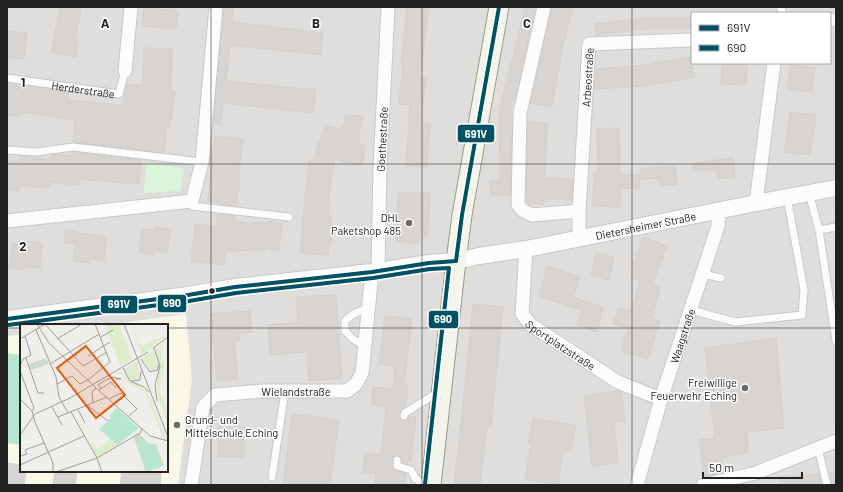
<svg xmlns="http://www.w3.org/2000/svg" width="843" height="492" viewBox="0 0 843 492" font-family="Barlow,sans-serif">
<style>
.residential{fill:#dfdedc;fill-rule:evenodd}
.education{fill:#f8f7e8}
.park{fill:#daf5da}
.pitch{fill:#b7e6d2}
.parking{fill:#e0dfde}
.building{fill:#d7d4d2;stroke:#d3d0cc}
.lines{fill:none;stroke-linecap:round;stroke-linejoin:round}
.service-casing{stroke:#c9c8c7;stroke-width:9}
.minor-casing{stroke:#c9c8c7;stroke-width:15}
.tertiary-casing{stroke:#c9c8c7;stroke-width:18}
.secondary-casing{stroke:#999a82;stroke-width:21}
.service{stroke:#fdfcfc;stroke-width:7}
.minor{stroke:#fdfcfc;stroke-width:13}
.tertiary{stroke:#fdfcfc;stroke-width:16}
.secondary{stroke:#f4f4ed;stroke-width:19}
.bus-1-casing{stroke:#fff;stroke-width:7}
.bus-2-casing{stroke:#fff;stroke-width:7}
.bus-1{stroke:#005262;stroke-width:4}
.bus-2{stroke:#005262;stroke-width:4}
.grid{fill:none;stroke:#222;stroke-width:1;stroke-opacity:0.55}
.poi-dot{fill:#6a6968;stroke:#fff;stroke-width:1.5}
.bus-dot{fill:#222;stroke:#fff;stroke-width:1.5}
.labels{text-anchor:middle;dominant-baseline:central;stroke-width:3;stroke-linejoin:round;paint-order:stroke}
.street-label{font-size:11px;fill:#222;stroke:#fff}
.poi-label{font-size:11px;fill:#222;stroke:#fff;text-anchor:end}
.inset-road{fill:none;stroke:#9e9c9b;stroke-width:1}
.view{fill:#e8590c;fill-opacity:0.15;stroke:#e8590c;stroke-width:2}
.inset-edge{fill:none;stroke:#222;stroke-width:2}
.grid-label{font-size:13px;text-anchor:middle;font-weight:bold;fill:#222;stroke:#fff;stroke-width:3;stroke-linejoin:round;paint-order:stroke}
.line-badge{stroke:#fff;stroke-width:1.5}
.badge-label{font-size:11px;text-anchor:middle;font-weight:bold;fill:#fff}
</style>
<rect width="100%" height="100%" fill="#f0eeeb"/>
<path class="residential" d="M7 7H836V485H7ZM692 13H830V63H692ZM21 325H167V471H21Z"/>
<polygon class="education" points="186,314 192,379 178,485 7,485 7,336 21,335 21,471 167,471 167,325 106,325"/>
<polygon class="park" points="146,163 184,168 180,191 144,193"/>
<polygon class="pitch" points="7,353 21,355 21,445 7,443"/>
<g class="parking">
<polygon points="836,211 836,242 835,243 836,247 836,347 819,349 801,216"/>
<polygon points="783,218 796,295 745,300 706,300 711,286 704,285 728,230"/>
<polygon points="486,270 522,272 519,303 476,298 479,277"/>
<polygon points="236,349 247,349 260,360 299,357 302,382 251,381 238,382"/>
<polygon points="836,423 836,435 789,455 785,446"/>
</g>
<g class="building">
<polygon points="60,7 81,7 75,41 79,42 76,57 51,52"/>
<polygon points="224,7 233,7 232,22 323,33 321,55 230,45 226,81 316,90 313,113 223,103 221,125 213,124"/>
<polygon points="407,7 429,7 420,78 426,79 421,123 430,124 427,167 406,166 410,105 399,104 403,64 401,63"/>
<polygon points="525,7 536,7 515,101 511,100 512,122 510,195 491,196 490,181 500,181 499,110"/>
<polygon points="552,7 573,7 562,49 552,107 530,103"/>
<polygon points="144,8 178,11 176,29 142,26"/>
<polygon points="645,18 692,18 692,29 646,29 596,35 595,24"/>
<polygon points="7,31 27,33 24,59 7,57"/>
<polygon points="144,48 172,49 171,91 175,91 170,127 167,127 164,153 73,142 75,120 20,112 19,117 7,115 7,84 23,87 24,85 69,92 68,100 123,105 125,92 127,84 143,86"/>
<polygon points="690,57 694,77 643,86 594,89 596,69 647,65"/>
<polygon points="722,63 747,63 746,85 721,84"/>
<polygon points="790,65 815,68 812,92 787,89"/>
<polygon points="790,112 816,115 810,155 784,152"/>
<polygon points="346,115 363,116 359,134 360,135 358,144 366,146 361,166 334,159 328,204 330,204 328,216 331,216 330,229 332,229 331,242 329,242 328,255 300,253 303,226 302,226 309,161 313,161 325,125 342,130"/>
<polygon points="528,122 547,123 545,178 573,179 572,200 544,199 544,204 527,203 526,202"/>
<polygon points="619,128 620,175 640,175 639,189 621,188 620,207 593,206 594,173 598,174 597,129"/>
<polygon points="215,136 243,139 238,179 240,179 239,191 238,191 236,206 219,204 219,203 208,201 212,162 210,162 210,158 212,149 213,150"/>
<polygon points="72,152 141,160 139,184 79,179 78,185 49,182 49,188 19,185 19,191 7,189 7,161 19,162 20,156 50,160 51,155 58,154 72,156"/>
<polygon points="733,158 735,177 718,179 717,170 693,170 693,163"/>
<polygon points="675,166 677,184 660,186 659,178 641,179 641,169"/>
<polygon points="398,193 430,193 428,234 415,244 396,241"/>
<polygon points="218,214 235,216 234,221 255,224 255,222 268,223 268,221 282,223 279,250 265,248 265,251 252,249 252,251 239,250 239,252 226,250 224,265 191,261 195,224 216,227"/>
<polygon points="155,227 171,229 167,253 154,251 154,255 139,252 142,229 155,230"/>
<polygon points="66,230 78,232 77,233 106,236 104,261 89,259 89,263 73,261 76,244 64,242"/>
<polygon points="644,237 667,246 652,285 660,287 652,318 660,321 648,359 621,351 628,329 613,324 619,308 631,311 640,281 631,278 635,266 632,265"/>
<polygon points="25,241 42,243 40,268 25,267 24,270 9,268 12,243 25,244"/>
<polygon points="596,253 614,257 609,280 591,275"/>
<polygon points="548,266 580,277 573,297 603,307 597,332 577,325 582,311 538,296"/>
<polygon points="336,295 342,378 309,381 307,352 270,355 268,325 298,323 296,297"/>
<polygon points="473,304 503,307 491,427 487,427 480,485 454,485 461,424"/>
<polygon points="250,311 252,332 238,333 240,340 234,342 238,379 217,381 211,314"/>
<polygon points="385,316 412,319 404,384 408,384 406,406 400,411 399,417 401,420 405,421 408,419 409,416 416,417 411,462 408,461 407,464 402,462 401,457 397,455 394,456 392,460 392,466 393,469 406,474 405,485 374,485 376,473 363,472 365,454 381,455 386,407 372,405 373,387 393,389 395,366 379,364"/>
<polygon points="776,338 784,428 747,432 748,452 722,458 724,472 704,477 699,440 715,438 705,348"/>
<polygon points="620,391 621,392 625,421 614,422 618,462 592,466 584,396"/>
<polygon points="292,414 339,420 330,485 283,485"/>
<polygon points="533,418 576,426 571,451 563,450 558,484 525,480 531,443 528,443"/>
<rect x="218" y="427" width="26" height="30"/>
<polygon points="7,463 21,465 21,471 26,471 24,485 7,485"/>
<polygon points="55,471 77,471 75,485 53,485"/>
<polygon points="122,471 161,471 160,485 120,485"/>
<polygon points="829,473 836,473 836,485 832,485"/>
<polygon points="819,474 822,485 779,485 779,477"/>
</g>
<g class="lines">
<defs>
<g id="service">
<polyline points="780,7 783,13"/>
<path id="s1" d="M7 78 119 94 125 71"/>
<polyline points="7,150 36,152 73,147 202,162"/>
<polyline points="809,193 819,230 836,227"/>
<polyline points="192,206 289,217"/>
<polyline points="819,230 836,341"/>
<polyline points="703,274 721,278"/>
<polyline points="691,310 735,322 802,315 804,290 787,197"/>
<path d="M365 346 353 339 345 331V321C353 313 358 311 369 309"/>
<polyline points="404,416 405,413 440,391"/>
<polyline points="818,448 827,485"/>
<polyline points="397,460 397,466 411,470 415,478 423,485"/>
<polyline points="272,477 285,391"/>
</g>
<g id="minor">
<polyline points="544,7 520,113 518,205 522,210 532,215 579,211"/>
<polyline points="830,20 836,20"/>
<polyline points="125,71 131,7"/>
<polyline points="756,203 774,63"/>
<polyline points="7,221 192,201 202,162 216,7"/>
<path id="s2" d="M579 239V211L589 44 689 40"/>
<path id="s3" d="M526 249 522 314 531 325 618 382 661 399"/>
<path id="s4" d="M378 270 380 167 388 7"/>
<path id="s5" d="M191 485 203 407 215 395 263 391H347L356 384 362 373 372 272"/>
<path id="s6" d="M637 485 661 399 718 226 719 210"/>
<polyline points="703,485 756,473 836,441"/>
</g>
<g id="tertiary">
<path id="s7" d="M7 319 188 295 235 287 372 272 429 263 456 261 479 256 526 249 756 203 836 188"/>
</g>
<polyline id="secondary" points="431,485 456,261 462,215 499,7"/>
</defs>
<use href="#service" class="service-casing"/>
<use href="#minor" class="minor-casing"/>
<use href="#tertiary" class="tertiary-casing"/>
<use href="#secondary" class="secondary-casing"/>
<use href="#service" class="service"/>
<use href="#minor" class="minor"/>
<use href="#tertiary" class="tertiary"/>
<use href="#secondary" class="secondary"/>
<defs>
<g id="bus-1">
<polyline points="456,261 462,215 499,7"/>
<polyline points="7,319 188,295 235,287 372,272 429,263 456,261"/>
</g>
<polyline id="bus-2" points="8,325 189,301 236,293 373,278 430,269 449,268 425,484"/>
</defs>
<use href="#bus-1" class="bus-1-casing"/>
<use href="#bus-2" class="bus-2-casing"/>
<use href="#bus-1" class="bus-1"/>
<use href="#bus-2" class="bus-2"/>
</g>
<path class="grid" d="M211 7V485M422 7V485M632 7V485M7 164H836M7 328H21M167 328H836"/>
<g class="poi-dot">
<circle cx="409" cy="223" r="4"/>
<circle cx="745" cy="388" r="4"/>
<circle cx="177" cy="425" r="4"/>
</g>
<circle class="bus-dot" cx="212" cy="291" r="3.5"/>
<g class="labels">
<g class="street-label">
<text stroke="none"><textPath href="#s2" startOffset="162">Arbeostraße</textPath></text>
<text stroke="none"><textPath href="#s1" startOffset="77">Herderstraße</textPath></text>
<text stroke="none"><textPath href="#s4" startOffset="131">Goethestraße</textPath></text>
<text stroke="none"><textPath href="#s7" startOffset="646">Dietersheimer Straße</textPath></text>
<text stroke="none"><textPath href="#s6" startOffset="156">Waagstraße</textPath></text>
<text stroke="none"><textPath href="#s3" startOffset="115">Sportplatzstraße</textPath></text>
<text stroke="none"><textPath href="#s5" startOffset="177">Wielandstraße</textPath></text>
</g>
<g class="poi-label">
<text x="401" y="217">DHL<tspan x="401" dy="13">Paketshop 485</tspan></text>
<text x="737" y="382">Freiwillige<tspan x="737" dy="13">Feuerwehr Eching</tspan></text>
<text x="185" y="419" text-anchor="start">Grund- und<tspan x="185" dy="13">Mittelschule Eching</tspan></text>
</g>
</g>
<g transform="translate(20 324)">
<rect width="148" height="148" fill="#f0eeeb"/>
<path d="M85 0H99L112 35 100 41ZM110 0 121 22 148 10 122 30ZM148 15 140 24 144 40 139 66 148 88V99L138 74 137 56V25ZM131 28 134 29 138 44 131 47 122 33ZM117 37 120 55 111 56 104 45ZM99 48 127 67 147 116H144L125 68 111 61 102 50H94ZM89 115 96 122 78 134 71 122 74 120 78 125Z" fill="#ddeccb"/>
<path d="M119 109 128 119 136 120 144 142 126 148 113 112Z" fill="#cbdec1"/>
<path d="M26 34 29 40 11 46 9 40Z" fill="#cadbca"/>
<path d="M96 84 119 104 97 121 79 105 91 94 90 92ZM119 116 135 121 142 142 126 148 116 117Z" fill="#b7e6d2"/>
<path class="inset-road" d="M17 0 29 19 76 64 130 112 148 117M25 0 63 42 87 28M104 0 148 113M16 6 36 53 39 73 48 89M81 13 93 6M0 15 25 0M37 15 62 0M133 24 148 13M134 24 140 42 135 61 137 77M68 32 90 18M6 34 18 69H24M121 35 130 48 137 46 139 41M30 40 79 10M0 42 3 35 11 31 5 12M103 44 110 57 124 63 129 68M0 47 14 84 12 87 15 98 33 139V148M68 56 90 38 75 0M111 57 120 56 121 47M37 60 52 52 60 60 68 56M81 65 78 61 84 57 93 53 101 55H96M79 66 91 58 96 64M0 75 12 87M89 75 101 69 117 85 109 92M73 79 72 68 76 64M67 81 88 97M32 83 42 101M58 86 65 99M51 88 77 134 82 148M38 93 87 73M0 111 15 90 50 74 128 28M0 132 7 130 5 126 24 119M0 141 64 112M36 148 77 134 120 109 122 105"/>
<path class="view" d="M66 22 105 71 76 94 37 44Z"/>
<rect width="148" height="148" class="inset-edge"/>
</g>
<g class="grid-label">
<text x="105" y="28">A</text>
<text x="316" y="28">B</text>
<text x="527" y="28">C</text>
<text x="23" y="87">1</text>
<text x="23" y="251">2</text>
</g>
<g class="line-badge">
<rect x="457" y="124" width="38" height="19" rx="4" fill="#005262"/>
<rect x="157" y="294" width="30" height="19" rx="4" fill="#005262"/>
<rect x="100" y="295" width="38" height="19" rx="4" fill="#005262"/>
<rect x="428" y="310" width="31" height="19" rx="4" fill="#005262"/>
</g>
<g class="badge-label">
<text x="476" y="138">691V</text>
<text x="172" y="307">690</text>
<text x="119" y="308">691V</text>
<text x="443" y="323">690</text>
</g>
<rect width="843" height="492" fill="none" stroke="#222222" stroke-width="16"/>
<rect x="691" y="12" width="140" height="52" fill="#ffffff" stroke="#a7a7a7"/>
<rect x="699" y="25" width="20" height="6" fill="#005262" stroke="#a7a7a7"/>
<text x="727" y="32" font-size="12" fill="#222222">691V</text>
<rect x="699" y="45" width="20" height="6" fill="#005262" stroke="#a7a7a7"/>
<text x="727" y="52" font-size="12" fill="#222222">690</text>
<path d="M703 472v6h99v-6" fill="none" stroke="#222222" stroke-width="2"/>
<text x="709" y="472" font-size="12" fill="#222222" stroke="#ffffff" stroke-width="3" paint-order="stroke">50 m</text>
</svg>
